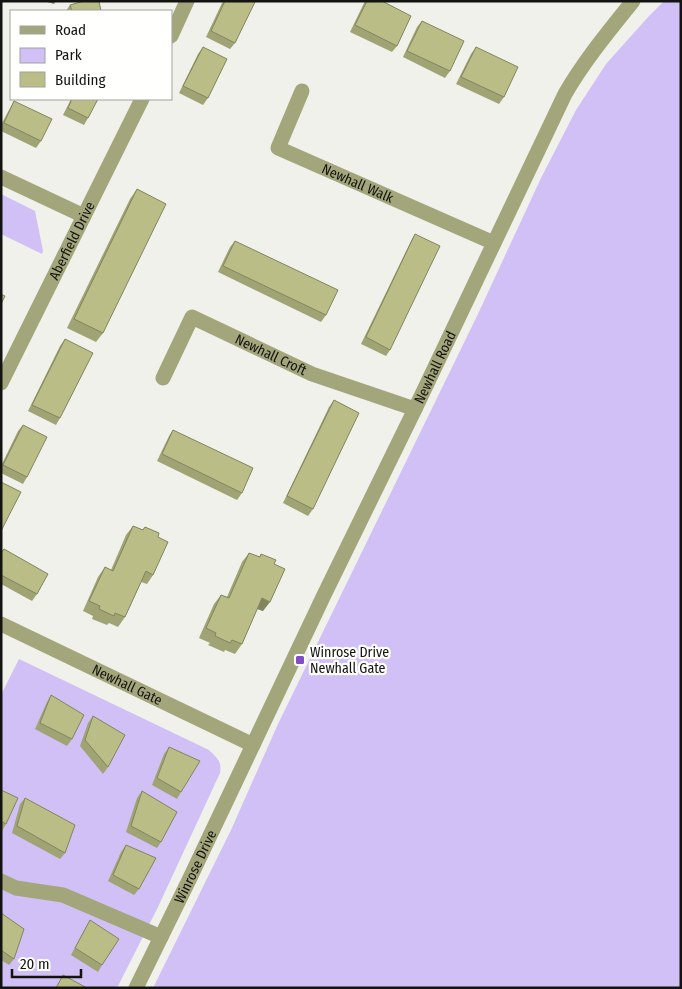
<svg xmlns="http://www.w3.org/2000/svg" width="682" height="989" viewBox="0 0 682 989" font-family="'Fira Sans Condensed',sans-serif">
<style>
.green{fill:#d1c0f5}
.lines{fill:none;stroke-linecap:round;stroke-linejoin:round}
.minor{stroke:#a2a67a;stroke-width:15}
.wall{fill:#a0a373}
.shaded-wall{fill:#82855e}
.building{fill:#babe86;stroke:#82855e}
.poi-dot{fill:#804fc7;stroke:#fffffe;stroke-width:2}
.labels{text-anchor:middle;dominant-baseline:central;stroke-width:4.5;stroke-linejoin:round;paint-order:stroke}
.street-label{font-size:14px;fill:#131311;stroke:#fffffe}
.poi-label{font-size:14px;fill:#131311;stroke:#fffffe;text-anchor:start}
</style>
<rect width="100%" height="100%" fill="#f0f1ea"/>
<g class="green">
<polygon points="664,1 681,1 681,988 153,988 231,830 278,724 477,316 541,178 576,110 606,64 649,16"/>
<polygon points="1,194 35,211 43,251 42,254 1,234"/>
<path d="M19 659 209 750C217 758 222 761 220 773L158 907 117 988H1V695Z"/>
</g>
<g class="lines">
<g class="minor">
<polyline points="171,36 187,1"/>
<path id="s1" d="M302 91 278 148 494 243"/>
<polyline points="1,177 84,216"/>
<path id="s2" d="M163 378 192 317 312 374 415 409"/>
<path id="s3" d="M1 383 142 99"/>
<path id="s4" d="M1 624 253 745"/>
<polyline points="1,881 16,888 63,895 161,937"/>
<path id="s5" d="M136 988 189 880 324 595 415 409 565 94C584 61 609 31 633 1"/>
</g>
</g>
<g class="wall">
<polygon points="223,1 253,1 235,43 230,49 206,37"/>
<polygon points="365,1 382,1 397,46 392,52 350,32"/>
<polygon points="70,5 101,11 66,11"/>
<polygon points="422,21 450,71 445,78 403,57 417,27"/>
<polygon points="203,47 208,98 203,105 179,93 198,54"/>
<polygon points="476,47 504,97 499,104 456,84 471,54"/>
<polygon points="71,99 98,99 88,118 84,125 63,115"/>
<polygon points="14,101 41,141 36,148 1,131 1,125 10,108"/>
<polygon points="137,189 103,333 96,342 67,328 130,199"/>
<polygon points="415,234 390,350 386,356 361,344 411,241"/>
<polygon points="235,241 326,315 321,322 218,272 230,247"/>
<polygon points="65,339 60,418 56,425 28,411 60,346"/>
<polygon points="334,400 313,509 308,516 283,503 329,407"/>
<polygon points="23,425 27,477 23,484 1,473 1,466 18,431"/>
<polygon points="173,430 242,493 237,500 157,461 169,436"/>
<polygon points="133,526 142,530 145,527 158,537 153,575 147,584 141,582 125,617 118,627 109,623 107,625 92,619 93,616 83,611 98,577 105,567 111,570 126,535"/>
<polygon points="4,549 37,594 32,601 1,584 1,553"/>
<polygon points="249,553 259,557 261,554 274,564 263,611 257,609 242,644 235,654 225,650 224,652 208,645 210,643 199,638 214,604 221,595 227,597 242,562"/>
<polygon points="51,695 72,739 67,746 35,729 47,702"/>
<polygon points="93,716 108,767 103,774 80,746 88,723"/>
<polygon points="169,747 181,792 177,799 152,785 164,754"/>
<polygon points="1,790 6,824 2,831 1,830"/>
<polygon points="142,791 161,842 157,848 126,832 137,798"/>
<polygon points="25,798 65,853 60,859 12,833 20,804"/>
<polygon points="126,845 139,889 134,895 108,881 121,852"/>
<polygon points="1,913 14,959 9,965 1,960"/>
<polygon points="90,920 102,965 98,972 71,955 86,927"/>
</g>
<g class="shaded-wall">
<polygon points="44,1 56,1 54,4"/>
<polygon points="262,598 270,602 263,611 255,608"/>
</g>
<g class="building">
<polygon points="84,1 99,1 101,11 72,11 70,5"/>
<polygon points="225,1 253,1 255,2 235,43 211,31"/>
<polygon points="367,1 382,1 411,16 397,46 355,25"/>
<polygon points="422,21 464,41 450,71 407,51"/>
<polygon points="203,47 227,59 208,98 183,86"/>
<polygon points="476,47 518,67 504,97 461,77"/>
<polygon points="72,99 98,99 88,118 68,108"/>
<polygon points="14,101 52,119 41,141 4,123"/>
<polygon points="137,189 166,204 103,333 74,319"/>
<polygon points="415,234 440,246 390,350 366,337"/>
<polygon points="235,241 338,290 326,315 223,266"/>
<polygon points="1,294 5,296 1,304"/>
<polygon points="65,339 93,353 60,418 32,405"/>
<polygon points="334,400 359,413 313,509 287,496"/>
<polygon points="23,425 47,437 27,477 3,465"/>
<polygon points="173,430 253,468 242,493 162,454"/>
<polygon points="1,482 21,492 1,531"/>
<polygon points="133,526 143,530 145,527 159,533 158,537 168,542 153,575 146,571 125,617 115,613 114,616 99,609 100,606 89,601 105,567 113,571"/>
<polygon points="4,549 48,574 37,594 1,575 1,553"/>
<polygon points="249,553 260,557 261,554 276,560 274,564 285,569 270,602 262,598 242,644 232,640 230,643 215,636 216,633 206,628 221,595 229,598"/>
<polygon points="51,695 84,715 72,739 40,723"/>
<polygon points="93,716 125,735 108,767 85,740"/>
<polygon points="169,747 200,761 181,792 157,778"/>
<polygon points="1,790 18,798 6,824 1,821"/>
<polygon points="142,791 177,812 161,842 131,826"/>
<polygon points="25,798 75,825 65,853 17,826"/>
<polygon points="126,845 156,858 139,889 113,875"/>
<polygon points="1,913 24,929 14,959 1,950"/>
<polygon points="90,920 119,939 102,965 75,948"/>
<polygon points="63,975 87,988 56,988"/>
</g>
<rect class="poi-dot" x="295" y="655" width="10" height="10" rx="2.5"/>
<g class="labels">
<g class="street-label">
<text stroke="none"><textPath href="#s1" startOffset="149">Newhall Walk</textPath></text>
<text stroke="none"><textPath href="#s3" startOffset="159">Aberfield Drive</textPath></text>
<text stroke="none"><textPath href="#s2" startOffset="155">Newhall Croft</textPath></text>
<text stroke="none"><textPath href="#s5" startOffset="689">Newhall Road</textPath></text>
<text stroke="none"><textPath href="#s4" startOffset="140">Newhall Gate</textPath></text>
<text stroke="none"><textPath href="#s5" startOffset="135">Winrose Drive</textPath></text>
</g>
<g class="poi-label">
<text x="310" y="652">Winrose Drive<tspan x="310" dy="16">Newhall Gate</tspan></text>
</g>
</g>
<rect width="682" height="989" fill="none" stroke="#131311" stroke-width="5"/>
<rect x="10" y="10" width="162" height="90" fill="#fffffe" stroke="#a1a19f"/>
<rect x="20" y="26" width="25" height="8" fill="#a2a67a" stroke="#a1a19f"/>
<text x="55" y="35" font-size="15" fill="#131311">Road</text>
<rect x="20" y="48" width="25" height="15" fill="#d1c0f5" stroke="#a1a19f"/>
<text x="55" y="60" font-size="15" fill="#131311">Park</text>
<rect x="20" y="72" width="25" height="15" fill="#babe86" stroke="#a1a19f"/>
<text x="55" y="85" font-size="15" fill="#131311">Building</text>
<path d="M12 969v8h69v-8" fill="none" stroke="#131311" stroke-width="2.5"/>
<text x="20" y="969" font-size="15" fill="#131311" stroke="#fffffe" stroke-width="4" paint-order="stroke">20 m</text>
</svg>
